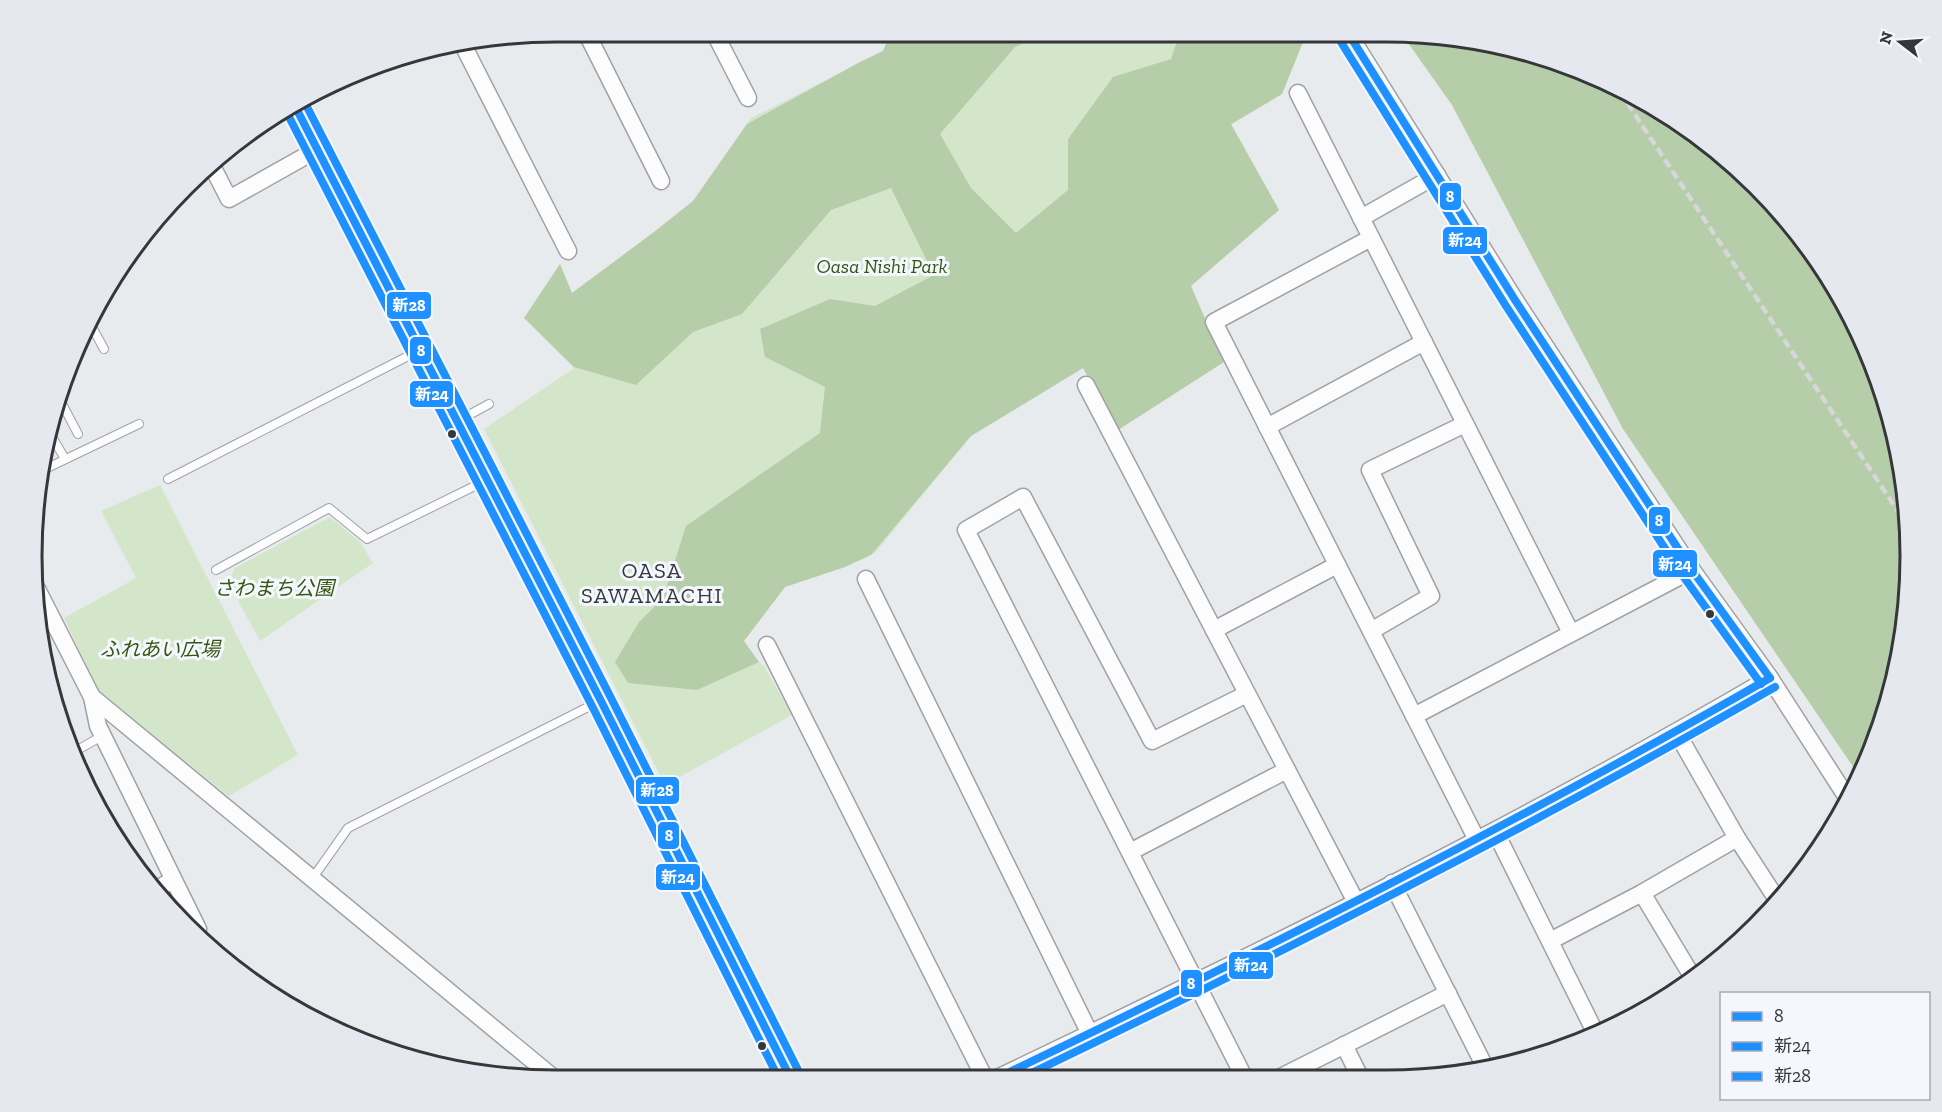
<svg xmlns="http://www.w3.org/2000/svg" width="1942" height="1112" viewBox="0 0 1942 1112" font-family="'Zilla Slab','Noto Sans JP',serif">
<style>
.green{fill:#d3e6c9}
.forest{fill:#b6cda9}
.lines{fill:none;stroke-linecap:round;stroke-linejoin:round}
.service-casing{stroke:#a0a1a4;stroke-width:10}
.minor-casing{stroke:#a0a1a4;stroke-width:19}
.tertiary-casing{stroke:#a0a1a4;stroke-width:22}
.service{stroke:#fcfcfc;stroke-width:8}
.minor{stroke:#fcfcfc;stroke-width:16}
.tertiary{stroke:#fcfcfc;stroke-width:20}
.rail{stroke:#d6d7d8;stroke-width:4.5;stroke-dasharray:9 4.5;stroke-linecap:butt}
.bus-1-casing{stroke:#f4f7fe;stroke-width:12}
.bus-2-casing{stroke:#f4f7fe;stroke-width:12}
.bus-3-casing{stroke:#f4f7fe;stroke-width:12}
.bus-1{stroke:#1e90ff;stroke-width:8}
.bus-2{stroke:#1e90ff;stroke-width:8}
.bus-3{stroke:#1e90ff;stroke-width:8}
.bus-dot{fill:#36373a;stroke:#f4f7fe;stroke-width:2}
.labels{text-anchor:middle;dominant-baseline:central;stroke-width:6;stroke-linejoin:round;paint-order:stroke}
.park-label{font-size:20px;font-style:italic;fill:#34570f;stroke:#f4f7fe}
.quarter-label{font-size:22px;letter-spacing:1.5px;fill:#37393f;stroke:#f4f7fe}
.rim{fill:none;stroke:#36373a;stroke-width:3}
.line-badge{stroke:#f4f7fe;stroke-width:2}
.badge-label{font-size:16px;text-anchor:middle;font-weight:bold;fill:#fff}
</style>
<rect width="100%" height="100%" fill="#e8ebee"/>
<g class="green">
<polygon points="891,32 1307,32 1282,94 1231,125 1279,210 1188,280 1224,362 1118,430 1083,368 971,436 876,552 845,567 785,587 740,646 764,666 792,715 665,785 484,429 574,368 524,318 560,264 572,293 654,232 693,201 751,118 883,51"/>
<polygon points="160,485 298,755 229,796 101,695 64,618 136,578 101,511"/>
<polygon points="330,517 360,542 373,563 260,641 228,582 235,568"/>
</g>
<g class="forest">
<polygon points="891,32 1048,32 1015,47 940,134 971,188 1016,233 1068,190 1068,139 1113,77 1171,59 1180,32 1307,32 1282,94 1231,124 1279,210 1191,286 1224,362 1118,430 1083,368 971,436 871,555 845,567 785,587 744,641 759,662 697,690 628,683 615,662 639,622 663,598 686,526 820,433 825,387 765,357 760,329 830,299 875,306 934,275 891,188 831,210 742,314 693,332 636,385 574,367 524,318 560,264 572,293 654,232 693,201 747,124 860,62 883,51"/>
<polygon points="1401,33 1421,33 1554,59 1677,120 1757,185 1822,264 1870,355 1900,453 1910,556 1900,658 1871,756 1860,777 1623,429 1452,105"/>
</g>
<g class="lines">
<defs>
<g id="service">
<polyline points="92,327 104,349"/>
<polyline points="59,398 78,434"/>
<polyline points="458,421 489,404"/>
<polyline points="48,430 65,459"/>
<polyline points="43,470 139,424"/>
<polyline points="168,479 420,350"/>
<polyline points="216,570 329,508 367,539 487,480"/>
<polyline points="74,752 102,736"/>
<polyline points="312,879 348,828 600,701"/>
</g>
<g id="minor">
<polyline points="586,32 661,181"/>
<polyline points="714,32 748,98"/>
<polyline points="1348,33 1515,300 1692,570 1770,678 1848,799"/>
<polyline points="464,47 568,251"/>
<polyline points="1298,93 1571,633"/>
<polyline points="212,166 229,199 318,149"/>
<polyline points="1361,218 1437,175"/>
<polyline points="1371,238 1214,322 1477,840"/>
<polyline points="1086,385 1356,902"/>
<polyline points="1267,427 1424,342"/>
<polyline points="866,579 1090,1034"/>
<polyline points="37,589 92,697 555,1079"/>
<polyline points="1214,630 1337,565"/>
<polyline points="1371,631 1431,596 1370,470 1465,424"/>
<polyline points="767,645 985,1079"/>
<polyline points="92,697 98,726 198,929"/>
<polyline points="1414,716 1692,570"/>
<polyline points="1677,733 1737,838 1778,901"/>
<polyline points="1495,831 1596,1034"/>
<polyline points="1130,852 1287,770"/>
<polyline points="1392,883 1485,1067"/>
<polyline points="155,890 173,880"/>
<polyline points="1642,893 1692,976"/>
<polyline points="1550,941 1642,893 1737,838"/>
<polyline points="1344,1045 1361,1079"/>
<path d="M995 1079C1257 954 1519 825 1770 678"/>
<polyline points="1245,1079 966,530 1023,497 1152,741 1247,694"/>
<polyline points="1277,1079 1448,993"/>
</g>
<polyline id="tertiary" points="296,108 601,701 791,1079"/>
</defs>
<use href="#service" class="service-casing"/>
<use href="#minor" class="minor-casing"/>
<use href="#tertiary" class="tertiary-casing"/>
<use href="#service" class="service"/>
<use href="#minor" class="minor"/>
<use href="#tertiary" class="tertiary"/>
<polyline class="rail" points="1620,92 1907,525"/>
<defs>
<g id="bus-1">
<polyline points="1348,33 1515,300 1692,570 1770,678"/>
<polyline points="296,108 601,701 791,1079"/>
<path d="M995 1079C1258 953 1517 823 1770 678"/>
</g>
<g id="bus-2">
<polyline points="1339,39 1506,306 1683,576 1761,684"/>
<polyline points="287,113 592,706 779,1079"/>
<path d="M1019 1079C1275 956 1528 829 1775 687"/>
</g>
<polyline id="bus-3" points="305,103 610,696 800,1074"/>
</defs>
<use href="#bus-1" class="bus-1-casing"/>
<use href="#bus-2" class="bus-2-casing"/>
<use href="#bus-3" class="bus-3-casing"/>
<use href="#bus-1" class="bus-1"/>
<use href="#bus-2" class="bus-2"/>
<use href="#bus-3" class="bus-3"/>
</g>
<g class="bus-dot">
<circle cx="452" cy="434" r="5"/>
<circle cx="1710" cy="614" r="5"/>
<circle cx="762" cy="1046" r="5"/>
</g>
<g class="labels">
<g class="park-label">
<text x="882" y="266">Oasa Nishi Park</text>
<text x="274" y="588">さわまち公園</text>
<text x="160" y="649">ふれあい広場</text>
</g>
<g class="quarter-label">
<text x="652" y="570">OASA<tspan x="652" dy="25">SAWAMACHI</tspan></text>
</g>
</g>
<path d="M0 0H1942V1112H0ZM556 42H1386A514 514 0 0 1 1900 556V556A514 514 0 0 1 1386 1070H556A514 514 0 0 1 42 556V556A514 514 0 0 1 556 42Z" fill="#e5e8ee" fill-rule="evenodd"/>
<path class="rim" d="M556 42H1386A514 514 0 0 1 1900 556V556A514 514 0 0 1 1386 1070H556A514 514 0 0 1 42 556V556A514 514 0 0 1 556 42Z"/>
<g class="line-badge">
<rect x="1439" y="182" width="23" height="29" rx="6" fill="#1e90ff"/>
<rect x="1442" y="226" width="46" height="29" rx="6" fill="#1e90ff"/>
<rect x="386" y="291" width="46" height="29" rx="6" fill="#1e90ff"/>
<rect x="409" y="336" width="23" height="29" rx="6" fill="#1e90ff"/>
<rect x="409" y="380" width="45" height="28" rx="6" fill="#1e90ff"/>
<rect x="1648" y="506" width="23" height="29" rx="6" fill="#1e90ff"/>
<rect x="1652" y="549" width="46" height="29" rx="6" fill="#1e90ff"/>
<rect x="635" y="776" width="45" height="29" rx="6" fill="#1e90ff"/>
<rect x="657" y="821" width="23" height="29" rx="6" fill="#1e90ff"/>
<rect x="655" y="863" width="46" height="28" rx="6" fill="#1e90ff"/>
<rect x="1228" y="951" width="46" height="29" rx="6" fill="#1e90ff"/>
<rect x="1180" y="969" width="23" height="29" rx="6" fill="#1e90ff"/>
</g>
<g class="badge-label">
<text x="1450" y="202">8</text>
<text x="1465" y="246">新24</text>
<text x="409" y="311">新28</text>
<text x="421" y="356">8</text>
<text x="432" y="400">新24</text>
<text x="1659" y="526">8</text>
<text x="1675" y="570">新24</text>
<text x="657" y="796">新28</text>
<text x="669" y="841">8</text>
<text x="678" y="883">新24</text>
<text x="1251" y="971">新24</text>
<text x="1191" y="989">8</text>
</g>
<rect x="1720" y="992" width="210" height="108" fill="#f4f7fe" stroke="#a8aab0" stroke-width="1.5"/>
<rect x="1732" y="1012" width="30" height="9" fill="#1e90ff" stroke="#a8aab0" stroke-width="1.5"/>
<text x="1774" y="1022" font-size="18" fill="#36373a">8</text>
<rect x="1732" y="1042" width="30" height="9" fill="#1e90ff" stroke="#a8aab0" stroke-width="1.5"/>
<text x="1774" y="1052" font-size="18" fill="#36373a">新24</text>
<rect x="1732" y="1072" width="30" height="9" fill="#1e90ff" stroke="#a8aab0" stroke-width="1.5"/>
<text x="1774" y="1082" font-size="18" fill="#36373a">新28</text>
<g transform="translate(1900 42) rotate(287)" stroke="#f4f7fe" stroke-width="4.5" paint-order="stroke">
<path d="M0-4.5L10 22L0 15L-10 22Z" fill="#36373a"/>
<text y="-9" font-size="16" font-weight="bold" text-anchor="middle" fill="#36373a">N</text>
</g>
</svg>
